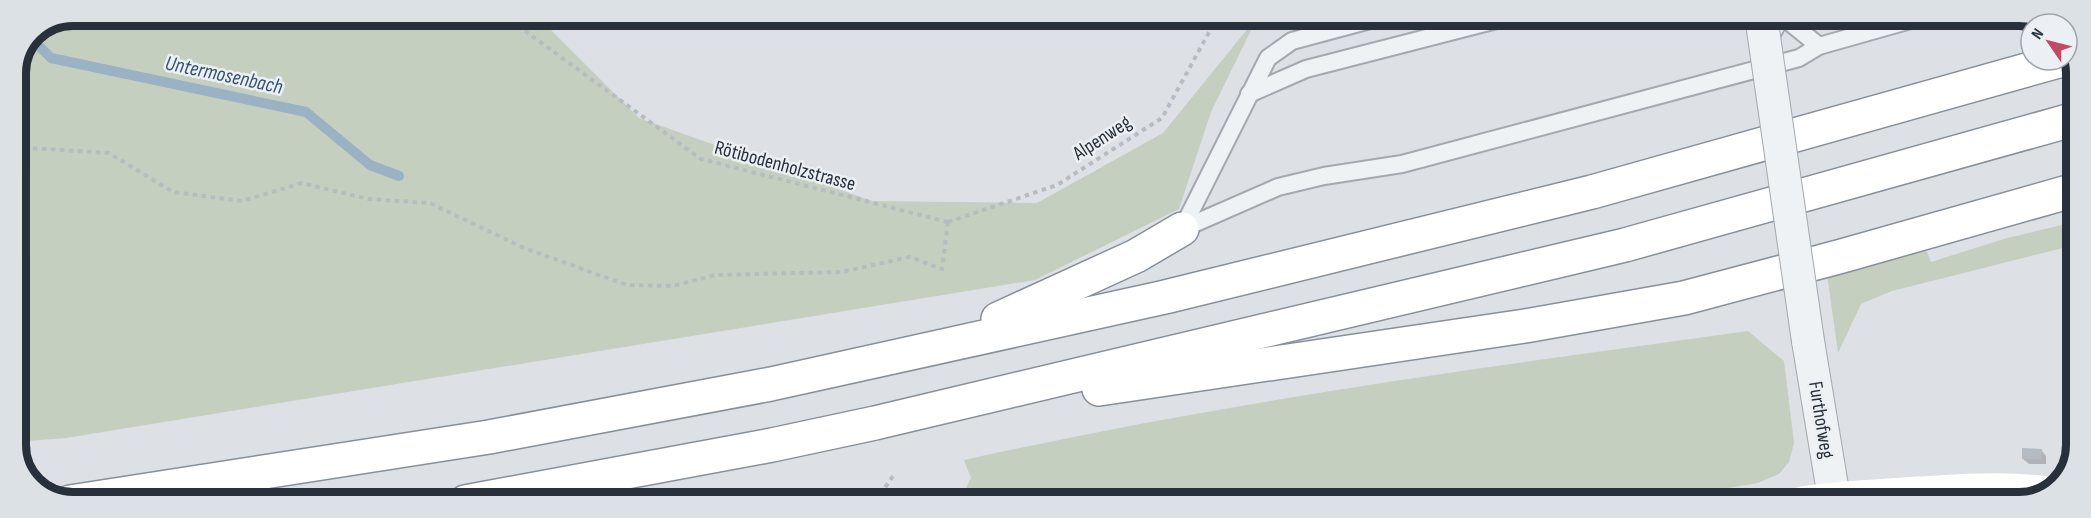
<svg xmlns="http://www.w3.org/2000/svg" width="2091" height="518" viewBox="0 0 2091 518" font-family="'Sofia Sans Condensed',sans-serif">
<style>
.green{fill:#c4cfbf}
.shadow{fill:#0003}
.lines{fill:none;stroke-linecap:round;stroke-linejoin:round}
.stream{stroke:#9ab2c4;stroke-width:10}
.building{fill:#b5bbc2}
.service-casing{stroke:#a3a9af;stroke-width:20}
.minor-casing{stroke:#a3a9af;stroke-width:34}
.motorway-casing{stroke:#86909b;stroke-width:36}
.path{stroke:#b7bcc0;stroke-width:4;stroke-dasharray:4.5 4.5;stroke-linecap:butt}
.service{stroke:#eff2f4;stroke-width:16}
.minor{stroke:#eff2f4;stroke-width:32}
.secondary{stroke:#fff;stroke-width:33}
.motorway{stroke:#fff;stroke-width:33}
.minor-bridge-casing{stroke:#a3a9af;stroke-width:34;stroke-linecap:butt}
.minor-bridge{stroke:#eff2f4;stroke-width:32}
.labels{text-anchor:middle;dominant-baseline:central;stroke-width:5;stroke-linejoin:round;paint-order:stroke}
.street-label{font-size:20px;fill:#28313b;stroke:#ecf0f4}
.water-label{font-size:21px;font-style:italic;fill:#35536c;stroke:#ecf0f4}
.rim{fill:none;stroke:#28313b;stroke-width:8}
</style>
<rect width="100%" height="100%" fill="#dde1e6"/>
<g class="green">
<polygon points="72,15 536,15 639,118 872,201 1037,203 1163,133 1258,16 1211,112 1179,209 1035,280 66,438 15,442 15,72 32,32"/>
<polygon points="2075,222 2075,245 1892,291 1861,304 1838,353 1827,274 1925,247 1931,262 2007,238"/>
<path d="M1748 331 1784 361 1794 443 1789 462 1779 474 1758 483 1638 503 959 502 971 478 964 460C1223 402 1486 367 1748 331Z"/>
</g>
<g class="shadow">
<polygon points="1829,16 1887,16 1837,30 1832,25"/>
<polygon points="2041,450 2046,456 2046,464 2029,464 2023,459"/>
</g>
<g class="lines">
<polyline class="stream" points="30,37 51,58 306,112 370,165 399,176"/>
</g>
<g class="building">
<polygon points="1828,16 1862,16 1862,17 1830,26"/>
<polygon points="2022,448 2042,449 2041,459 2022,459"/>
</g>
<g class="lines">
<defs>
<g id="service">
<polyline points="1782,16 1819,46"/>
<polyline points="1782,16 1812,18 1819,16"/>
<polyline points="1768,41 1782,16"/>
<polyline points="1249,94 1306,69 1512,16"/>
<polyline points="1182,229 1278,187 1324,176 1402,164 1799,58 1819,46 1918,18 1938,16"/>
<polyline points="1182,229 1268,58 1292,41 1385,16"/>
</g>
<polyline id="minor" points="1808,341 1834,498"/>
<g id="motorway">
<polyline points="998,319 1136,256 1182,229"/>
<polyline points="1099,389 1525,326 1684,298 1842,256 2075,190"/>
<polyline points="70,502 489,437 771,384 1165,297 1592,192 2062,60"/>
<polyline points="465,502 772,445 875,423 1625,245 2075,119"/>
</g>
</defs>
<use href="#service" class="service-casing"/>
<use href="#minor" class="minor-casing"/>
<use href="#motorway" class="motorway-casing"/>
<g class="path">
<polyline points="503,15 701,159 948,222"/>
<polyline points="15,147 109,153 173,192 242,201 302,183 368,199 430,203 524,248 627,285 672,286 716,275 841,272 910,257 942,269 948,222"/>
<polyline points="948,222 1057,185 1162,118 1218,16"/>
<polyline points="875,502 893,476"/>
</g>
<use href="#service" class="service"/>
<use href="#minor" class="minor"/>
<path class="secondary" d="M1802 503C1841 497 1879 496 1918 493 1961 491 2004 487 2047 493"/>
<use href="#motorway" class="motorway"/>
<defs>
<polyline id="minor-bridge" points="1761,16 1808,341"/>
</defs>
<use href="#minor-bridge" class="minor-bridge-casing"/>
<use href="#minor-bridge" class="minor-bridge"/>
</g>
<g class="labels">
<g class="street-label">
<text transform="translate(1102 138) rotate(-33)">Alpenweg</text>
<text transform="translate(785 166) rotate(15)">Rötibodenholzstrasse</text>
<text transform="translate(1821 420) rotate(81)">Furthofweg</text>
</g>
<g class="water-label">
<text transform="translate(224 75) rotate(12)">Untermosenbach</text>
</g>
</g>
<path d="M0 0H2091V518H0ZM73 26H2019A47 47 0 0 1 2066 73V445A47 47 0 0 1 2019 492H73A47 47 0 0 1 26 445V73A47 47 0 0 1 73 26Z" fill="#dce1e5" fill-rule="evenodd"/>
<path class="rim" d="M73 26H2019A47 47 0 0 1 2066 73V445A47 47 0 0 1 2019 492H73A47 47 0 0 1 26 445V73A47 47 0 0 1 73 26Z"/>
<g transform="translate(2049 42) rotate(305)"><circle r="28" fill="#ecf0f4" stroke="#9ea4aa" stroke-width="1.5"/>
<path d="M0-4.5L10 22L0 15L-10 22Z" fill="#c34a67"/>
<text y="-9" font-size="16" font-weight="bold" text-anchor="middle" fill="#28313b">N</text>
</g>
</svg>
